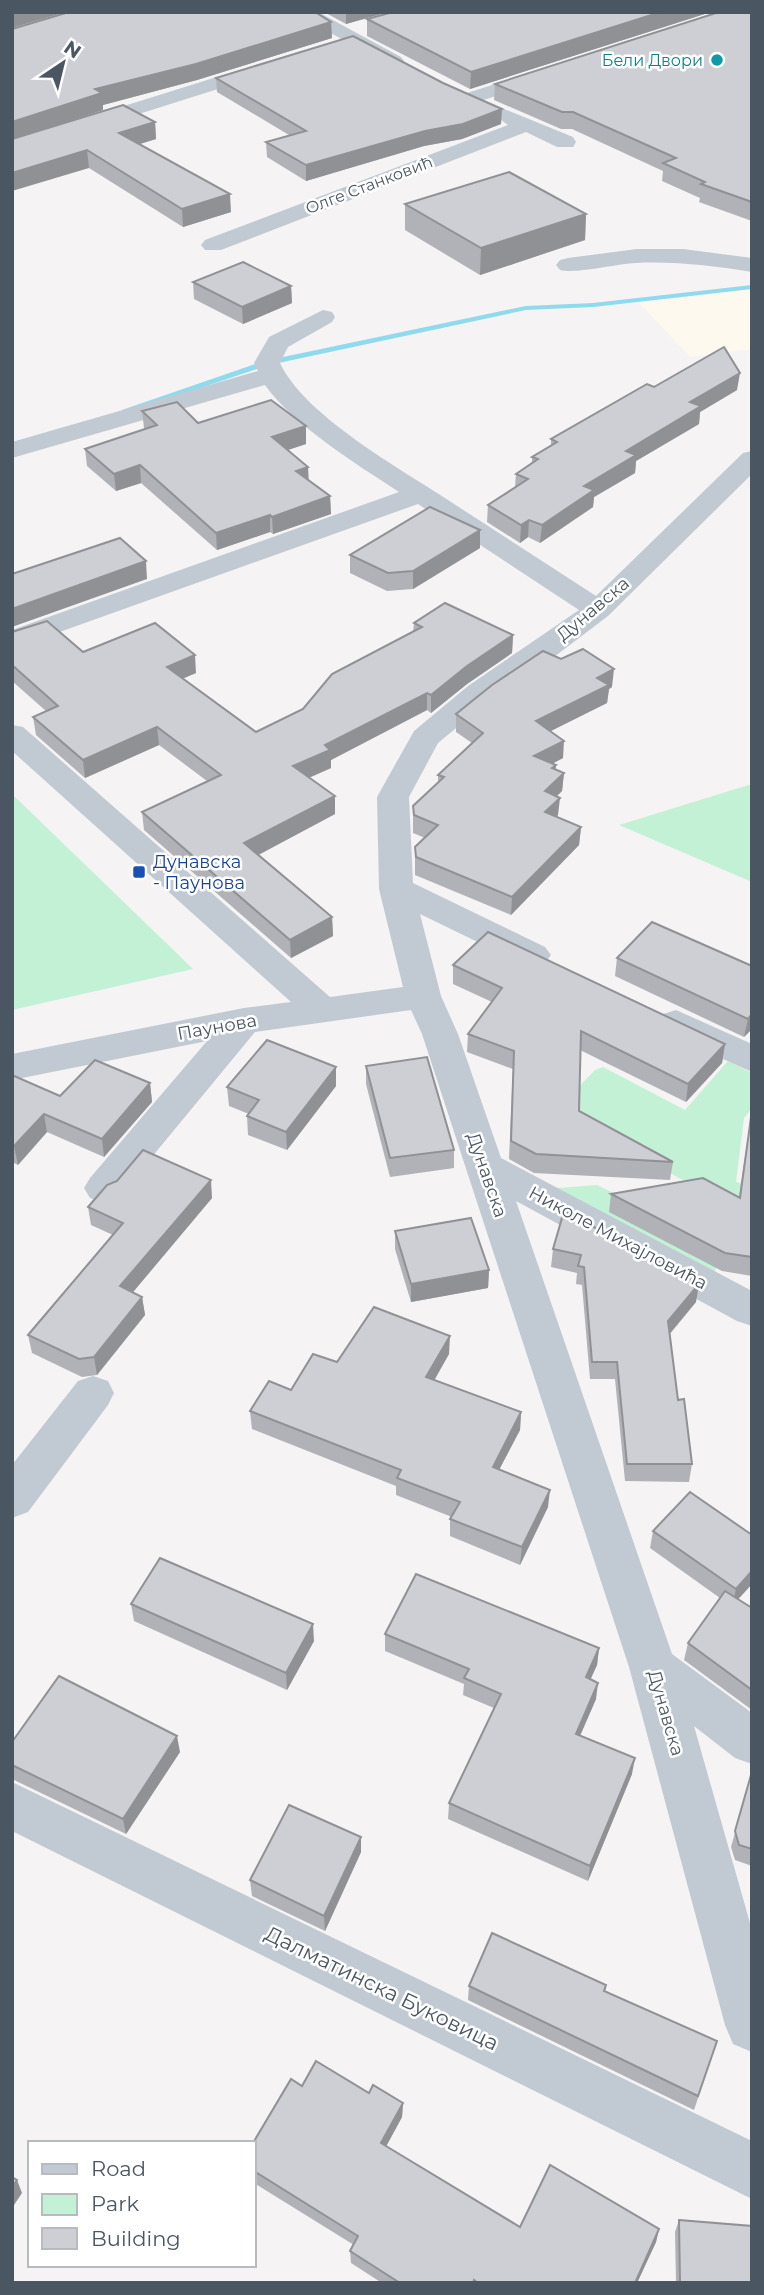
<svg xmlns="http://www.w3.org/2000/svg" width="764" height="2295" viewBox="0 0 764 2295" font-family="Montserrat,sans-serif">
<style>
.commercial{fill:#fdf9ef}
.green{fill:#c3f1d5}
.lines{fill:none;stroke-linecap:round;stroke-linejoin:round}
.stream{fill:#90daee;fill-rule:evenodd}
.minor{fill:#c1cad2;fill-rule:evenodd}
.wall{fill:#b0b2b7}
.shaded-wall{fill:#909195}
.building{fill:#cdcfd5;stroke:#909195;stroke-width:2}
.culture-dot{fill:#0f9aa8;stroke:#fff;stroke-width:2.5}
.transit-dot{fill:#1a4fb4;stroke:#fff;stroke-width:2.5}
.labels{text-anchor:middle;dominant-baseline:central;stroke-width:5;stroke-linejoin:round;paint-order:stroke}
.far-culture-label{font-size:16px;fill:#0d838f;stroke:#fff;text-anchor:end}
.far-street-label{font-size:16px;fill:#4a5661;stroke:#fff}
.street-label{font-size:18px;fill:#4a5661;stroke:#fff}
.transit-label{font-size:18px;fill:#164399;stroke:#fff;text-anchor:start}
.near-street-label{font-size:21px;fill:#4a5661;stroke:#fff}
</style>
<rect width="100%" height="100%" fill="#f5f3f3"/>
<polygon class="commercial" points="752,289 752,349 690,357 639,303"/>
<g class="green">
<polygon points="752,784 752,882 619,825"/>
<polygon points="12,796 14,796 193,969 12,1010"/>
<polygon points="728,1061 752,1073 752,1108 744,1118 736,1182 752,1185 717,1264 713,1278 545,1189 597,1185 688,1229 717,1195 679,1178 594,1130 569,1097 595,1070 603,1067 685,1110"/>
</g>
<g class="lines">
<polygon class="stream" points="752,285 752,289 593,307 526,310 269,365 129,412 122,410 264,361 526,306 593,303"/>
<g class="minor">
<polygon points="294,12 318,12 401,57 404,61 401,65 387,65"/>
<polygon points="265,62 272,64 275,68 272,72 12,154 12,141"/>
<polygon points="542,69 549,71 552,75 549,79 468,105 461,103 458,99 461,95"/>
<polygon points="504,109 573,137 576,142 573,147 557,147 526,132 221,250 205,250 201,245 205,240 508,125 494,115 497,111"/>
<path d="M637 249H683L752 258V272C714 266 675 261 636 263 615 264 577 274 560 270L556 265 560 260 568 258Z"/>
<path d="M323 310 332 312 335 317 332 322 288 347 280 363C305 416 398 467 448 500 497 532 547 564 596 596L743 453 752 451V474L608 616 554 657 490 700 438 743 409 797 413 883 545 947 551 955 545 963 533 967 521 963 420 914 441 996 458 1034 501 1158 752 1291V1326L737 1321 516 1201 672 1654 752 1713V1764L735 1758 694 1726 752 1930V2052L733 2044 725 2025 629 1667 422 1034 411 1010 255 1032 118 1198 104 1203 90 1198 84 1188 90 1178 207 1041 12 1080V1054L244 1008 291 1002 12 751V725L23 727 330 997 403 987 379 889 377 797 414 731 468 686 579 610 418 504 12 649V630L399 492C358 465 294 426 265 385L12 458V442L258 371 254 363 269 337Z"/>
<polygon points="676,1010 752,1044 752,1072 663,1032 658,1023 663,1014"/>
<polygon points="93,1376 108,1381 114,1393 108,1405 28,1512 12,1518 12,1465 78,1381"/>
<polygon points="12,1782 752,2141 752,2199 12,1831"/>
</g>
</g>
<g class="wall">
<polygon points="324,12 388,12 346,24"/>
<polygon points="711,12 470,89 367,36 367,19"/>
<polygon points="752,12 752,221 699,202 700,198 662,181 663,171 572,129 561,129 494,100 495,84"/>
<polygon points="331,22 332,38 197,80 103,105 103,110 68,121 155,122 156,139 140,144 231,212 183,227 89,168 12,29"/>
<polygon points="216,78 501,124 462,139 424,146 306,181 267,157 266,142 289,135 217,92"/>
<polygon points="405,204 586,214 585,240 480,275 405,230"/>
<polygon points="193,282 291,286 292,303 243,324 194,299"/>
<polygon points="654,387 737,390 700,412 699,424 636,461 635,473 594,497 593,507 540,543 528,537 520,543 487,522 488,505 515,487 516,474 532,463 532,457 551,446 551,439"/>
<polygon points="142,411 198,423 306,426 306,444 287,450 308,467 308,480 330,496 331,514 273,534 270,532 217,550 141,483 116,491 87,466 85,449 145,429 144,428"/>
<polygon points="480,530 480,548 413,589 387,591 350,573 350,555"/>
<polygon points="414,623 513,635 512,653 467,684 431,713 427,710 331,760 331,768 309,778 335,814 258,855 332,917 333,936 291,958 144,830 142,812 207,781 159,745 85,778 36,735 33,717 46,711 12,681 12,632 83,652 196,673 183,678 256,732 303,709 413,632"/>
<polygon points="612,687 609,689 607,703 550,731 563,758 553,763 556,765 555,769 564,773 562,791 557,796 558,815 556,817 581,827 579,845 511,915 415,875 415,847 425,838 413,833 413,806 438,783 438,775 472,743 456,732 456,714"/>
<polygon points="617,958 752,966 752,1029 744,1037 615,976"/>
<polygon points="453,965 725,1044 722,1063 686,1102 580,1050 579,1111 673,1162 670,1180 534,1173 509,1159 513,1069 467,1052 468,1034 492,1002 453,984"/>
<polygon points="366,1066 454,1150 454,1168 390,1177 366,1084"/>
<polygon points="336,1067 336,1086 287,1150 248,1135 247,1116 249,1114 229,1106 227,1087"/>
<polygon points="12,1075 60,1096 150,1083 152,1102 104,1157 47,1132 18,1165 12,1162"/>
<polygon points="752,1109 752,1276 722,1271 609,1212 611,1194 739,1197"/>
<polygon points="212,1198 133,1292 142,1297 145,1315 97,1375 82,1377 32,1353 28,1335 113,1235 91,1225 88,1207"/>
<polygon points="564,1211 696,1302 670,1334 678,1400 692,1464 689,1482 625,1481 615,1379 590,1379 582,1285 576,1284 577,1273 551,1267 553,1249"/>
<polygon points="395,1231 489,1270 488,1288 411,1302 395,1249"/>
<polygon points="449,1354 434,1380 521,1412 520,1430 499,1470 548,1507 520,1565 450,1536 450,1519 452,1517 396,1495 396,1486 252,1429 250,1411 291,1390 337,1362"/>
<polygon points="653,1531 752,1535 752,1584 738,1599 752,1608 752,1710 684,1660 688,1643 720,1598 650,1548"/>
<polygon points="131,1604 314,1641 287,1690 134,1621"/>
<polygon points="385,1634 599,1648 597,1665 590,1679 596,1699 580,1735 632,1774 588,1881 448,1819 449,1803 494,1708 463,1695 464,1684 385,1651"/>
<polygon points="12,1742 180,1752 126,1834 12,1779"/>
<polygon points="751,1775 752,1775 752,1866 735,1860 731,1847"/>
<polygon points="361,1837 361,1852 325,1931 252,1896 250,1880"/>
<polygon points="606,1985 605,1992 717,2041 694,2110 468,2000 469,1986"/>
<polygon points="302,2086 369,2093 403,2103 402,2117 386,2146 520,2227 659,2229 656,2242 637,2283 382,2283 351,2263 350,2251 354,2245 254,2183 254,2143"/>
<polygon points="679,2220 752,2283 676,2283 675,2232"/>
</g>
<g class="shaded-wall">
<polygon points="12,12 66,12 12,28"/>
<polygon points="346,12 388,12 346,24"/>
<polygon points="661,12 711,12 470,89 471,72"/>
<polygon points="331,22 332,38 197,80 103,105 103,110 12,140 12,122 95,89"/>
<polygon points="502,109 501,124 462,139 424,146 306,181 306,165"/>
<polygon points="155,122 156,139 120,150 119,133"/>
<polygon points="87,150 89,168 12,191 12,173"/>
<polygon points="230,194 231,212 183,227 182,209"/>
<polygon points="586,214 585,240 480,275 481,248"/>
<polygon points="291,286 292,303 243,324 242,307"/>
<polygon points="740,373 737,390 700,412 699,424 636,461 635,473 594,497 593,507 540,543 542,525 584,486 626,451 690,402"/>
<polygon points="306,426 306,444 273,455 272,437"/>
<polygon points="140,465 141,483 116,491 114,474"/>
<polygon points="308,467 309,484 296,471"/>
<polygon points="330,496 331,514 273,534 272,517"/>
<polygon points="270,515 270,532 217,550 216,533"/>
<polygon points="529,520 528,537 520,543 521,525"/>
<polygon points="480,530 480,548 413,589 413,571"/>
<polygon points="146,561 147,579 12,627 12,609"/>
<polygon points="513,635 512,653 467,684 431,713 431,695 467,666"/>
<polygon points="195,655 196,673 168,685 167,667"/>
<polygon points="614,669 612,687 609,689 607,703 535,739 536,721 597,678"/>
<polygon points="427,693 427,710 331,760 331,768 294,784 293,766 325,745"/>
<polygon points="157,727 159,745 85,778 83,760"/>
<polygon points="564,741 563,758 533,774 534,756"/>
<polygon points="556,765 554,782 564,773 562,791 543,809 545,791 552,768"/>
<polygon points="335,796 335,814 245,862 244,843"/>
<polygon points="560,798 558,815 544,830 545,812"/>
<polygon points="581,827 579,845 511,915 512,897"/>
<polygon points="332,917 333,936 291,958 290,940"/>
<polygon points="752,1014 752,1029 744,1037 748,1019"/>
<polygon points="725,1044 722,1063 686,1102 688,1084"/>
<polygon points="336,1067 336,1086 287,1150 286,1132"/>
<polygon points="150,1083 152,1102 104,1157 102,1139"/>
<polygon points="44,1114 47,1132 18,1165 14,1146"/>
<polygon points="211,1180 212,1198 123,1304 120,1286"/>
<polygon points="489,1270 488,1288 411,1302 411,1284"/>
<polygon points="699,1284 696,1302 665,1339 668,1321"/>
<polygon points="142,1297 145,1315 97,1375 94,1357"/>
<polygon points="450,1336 449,1354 426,1395 426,1377"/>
<polygon points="521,1412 520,1430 491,1485 493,1467"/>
<polygon points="550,1490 548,1507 520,1565 522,1547"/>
<polygon points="752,1571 752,1584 732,1606 736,1589"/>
<polygon points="313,1624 314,1641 287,1690 286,1673"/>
<polygon points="599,1648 597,1665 584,1694 586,1677"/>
<polygon points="598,1683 596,1699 574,1750 576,1734"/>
<polygon points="177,1736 180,1752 126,1834 123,1819"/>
<polygon points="635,1758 632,1774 588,1881 590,1866"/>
<polygon points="361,1837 361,1852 325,1931 324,1916"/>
<polygon points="403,2103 402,2117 381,2156 381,2143"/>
<polygon points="17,2180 22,2193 12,2208 12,2187"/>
<polygon points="659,2229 656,2242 637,2283 635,2283"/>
</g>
<g class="building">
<polygon points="69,12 315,12 331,22 196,64 95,89 102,93 12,122 12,29"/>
<polygon points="393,12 661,12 471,72 367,19"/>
<polygon points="719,12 752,12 752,202 701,184 705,182 663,163 676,158 573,112 562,112 495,84"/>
<polygon points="353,36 443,83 502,109 463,124 425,131 306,165 266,142 306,131 216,78"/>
<polygon points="123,105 155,122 119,133 230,194 182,209 87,150 12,173 12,139"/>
<polygon points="509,172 586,214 481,248 405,204"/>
<polygon points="243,262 291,286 242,307 193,282"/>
<polygon points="724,347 740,373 690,402 701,406 626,451 636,455 584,486 594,490 542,525 529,520 521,525 488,505 528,479 516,474 538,459 532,457 557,442 551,439 647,384 654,387"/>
<polygon points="271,400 306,426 272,437 308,467 296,471 330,496 272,517 270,515 216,533 140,465 114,474 85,449 157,425 142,411 177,402 198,423"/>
<polygon points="430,507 480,530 413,571 388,573 350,555"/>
<polygon points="120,538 146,561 12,609 12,574"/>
<polygon points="445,603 513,635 467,666 431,695 427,693 325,745 330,750 293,766 335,796 244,843 332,917 290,940 142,812 221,775 157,727 83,760 33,717 58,706 12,665 12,632 47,621 83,652 155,623 195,655 167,667 256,732 303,709 332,674 422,627 414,623"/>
<polygon points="583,649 614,669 597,678 609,685 536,721 564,741 534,756 556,765 552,768 564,773 545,791 560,798 545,812 581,827 512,897 416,857 415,847 438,825 414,815 413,806 444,777 438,775 483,733 456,714 492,685 543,651 561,659"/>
<polygon points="652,922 752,966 752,1014 748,1019 617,958"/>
<polygon points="488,932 725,1044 688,1084 581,1031 579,1111 673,1162 536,1154 511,1141 514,1051 468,1034 502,988 453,965"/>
<polygon points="267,1040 336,1067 286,1132 247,1116 259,1100 227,1087"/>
<polygon points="427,1057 454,1150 390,1158 366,1066"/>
<polygon points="95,1060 150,1083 102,1139 44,1114 14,1146 12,1145 12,1075 60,1096"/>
<polygon points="752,1110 752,1257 725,1253 611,1194 703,1178 740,1198"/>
<polygon points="143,1150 211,1180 120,1286 142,1297 94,1357 79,1359 28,1335 123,1223 88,1207 107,1185 117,1181"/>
<polygon points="564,1211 699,1284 668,1321 678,1400 684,1399 692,1464 627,1464 617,1362 592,1362 584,1267 578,1266 581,1255 553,1249"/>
<polygon points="471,1218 489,1270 411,1284 395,1231"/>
<polygon points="374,1307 450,1336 426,1377 521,1412 493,1467 550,1490 522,1547 450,1519 460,1502 397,1478 401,1470 250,1411 269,1381 291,1390 313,1354 337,1362"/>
<polygon points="690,1492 752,1535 752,1571 736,1589 653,1531"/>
<polygon points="160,1558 313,1624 286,1673 131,1604"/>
<polygon points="416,1574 599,1648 586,1677 598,1683 576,1734 635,1758 590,1866 449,1803 501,1694 464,1678 469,1669 385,1634"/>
<polygon points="725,1591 752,1608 752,1690 688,1643"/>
<polygon points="59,1676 177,1736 123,1819 12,1765 12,1742"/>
<polygon points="751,1775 752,1775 752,1849 739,1845 735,1831"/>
<polygon points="289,1805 361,1837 324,1916 250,1880"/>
<polygon points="492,1933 606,1985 604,1991 717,2041 698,2096 469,1986"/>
<polygon points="316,2061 369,2093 373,2085 403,2103 381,2143 520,2227 550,2165 659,2229 635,2283 478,2283 474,2280 473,2283 400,2283 350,2251 358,2236 254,2171 253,2143 291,2079 302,2086"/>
<polygon points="12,2177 17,2180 12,2187"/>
<polygon points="679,2220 752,2226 752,2283 680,2283"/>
</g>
<circle class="culture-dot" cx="717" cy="60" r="7"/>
<rect class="transit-dot" x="132" y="865" width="14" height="14" rx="3.5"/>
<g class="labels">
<g class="far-culture-label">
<text x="703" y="60">Бели Двори</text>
</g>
<g class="far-street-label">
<text transform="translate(369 185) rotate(-21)">Олге Станковић</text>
</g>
<g class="street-label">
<text transform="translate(593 609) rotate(-40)">Дунавска</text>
<text transform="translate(217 1027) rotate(-10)">Паунова</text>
<text transform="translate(487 1175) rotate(71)">Дунавска</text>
<text transform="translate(618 1238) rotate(28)">Николе Михајловића</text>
<text transform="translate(666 1713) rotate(74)">Дунавска</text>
</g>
<g class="transit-label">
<text x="153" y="862">Дунавска<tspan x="153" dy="21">- Паунова</tspan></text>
</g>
<g class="near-street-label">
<text transform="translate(382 1988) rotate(26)">Далматинска Буковица</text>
</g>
</g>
<rect width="764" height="2295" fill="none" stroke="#4a5661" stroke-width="28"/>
<rect x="28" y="2141" width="228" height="126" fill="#ffffff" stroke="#b7bbc0" stroke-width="2"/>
<rect x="42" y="2164" width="35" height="10" fill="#c1cad2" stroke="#b7bbc0" stroke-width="2"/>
<text x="91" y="2176" font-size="21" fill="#4a5661">Road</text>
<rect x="42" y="2194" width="35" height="21" fill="#c3f1d5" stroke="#b7bbc0" stroke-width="2"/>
<text x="91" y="2211" font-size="21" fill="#4a5661">Park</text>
<rect x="42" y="2228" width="35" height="21" fill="#cdcfd5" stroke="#b7bbc0" stroke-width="2"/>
<text x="91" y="2246" font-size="21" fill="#4a5661">Building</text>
<g transform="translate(63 63) rotate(35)" stroke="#ffffff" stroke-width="5" paint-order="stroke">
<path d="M0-5L12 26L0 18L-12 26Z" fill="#4a5661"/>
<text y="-10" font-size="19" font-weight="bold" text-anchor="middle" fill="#4a5661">N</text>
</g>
</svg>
